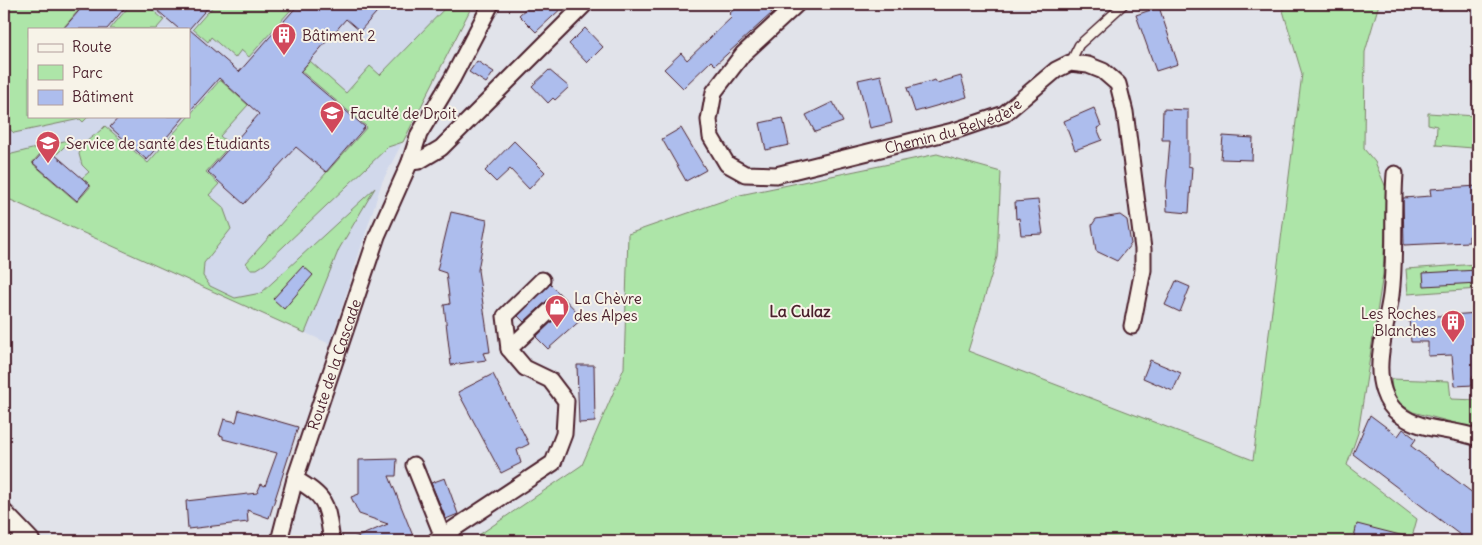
<svg xmlns="http://www.w3.org/2000/svg" width="1482" height="545" viewBox="0 0 1482 545" font-family="Delius,sans-serif">
<style>
.built{fill:#d1d8eb;fill-rule:evenodd}
.green{fill:#ade5a8;stroke:#7c826a}
.building{fill:#adbded;stroke:#4a1f2b}
.lines{fill:none;stroke-linecap:round;stroke-linejoin:round}
.lane-casing{stroke:#4a1f2b;stroke-width:11}
.street-casing{stroke:#4a1f2b;stroke-width:19}
.secondary-casing{stroke:#4a1f2b;stroke-width:24}
.lane{stroke:#f7f3e8;stroke-width:8}
.street{stroke:#f7f3e8;stroke-width:15}
.secondary{stroke:#f7f3e8;stroke-width:20}
.labels{text-anchor:middle;dominant-baseline:central;stroke-width:4;stroke-linejoin:round;paint-order:stroke}
.poi-label{font-size:15px;fill:#4a1f2b;stroke:#f7f3e8;text-anchor:start}
.street-label{font-size:15px;fill:#4a1f2b;stroke:#f7f3e8}
.neighbourhood-label{font-size:16px;font-weight:bold;fill:#4a1f2b;stroke:#f7f3e8}
</style>
<rect width="100%" height="100%" fill="#e1e3ea"/>
<filter id="ink" filterUnits="userSpaceOnUse"><feTurbulence type="fractalNoise" baseFrequency=".02" numOctaves="2"/><feDisplacementMap in="SourceGraphic" scale="10" xChannelSelector="R" yChannelSelector="G"/><feConvolveMatrix kernelMatrix="1 2 1 2 8 2 1 2 1" color-interpolation-filters="sRGB"/></filter>
<g filter="url(#ink)">
<path class="built" d="M4 4H473L382 182 330 344 4 197ZM29 29H189V116H29Z"/>
<g class="green">
<polygon points="4,4 37,4 41,7 45,4 84,4 64,27 66,29 29,29 29,116 89,116 83,122 80,119 14,133 4,124"/>
<polygon points="131,4 146,4 164,20 156,29 110,29"/>
<polygon points="215,4 296,4 249,57 241,50 235,58 211,37 208,42 193,29"/>
<polygon points="449,4 473,4 403,142 388,147 265,264 257,269 250,269 246,263 367,127 301,71 310,61 346,93 370,66 380,75"/>
<polygon points="1281,4 1379,4 1365,52 1364,149 1375,162 1387,190 1383,274 1358,433 1347,465 1417,519 1411,541 470,541 582,465 624,368 628,234 740,195 937,154 1001,172 997,257 968,351 1253,460 1302,74"/>
<path d="M220 80 248 105 220 136 230 145 206 172 219 184 209 195 223 207 231 229 204 263 203 276 210 286 235 298 261 293 375 188 339 249 305 333 4 197V156L72 139 56 155 46 147 32 163 77 202 91 186 82 178 89 172 82 165 79 154C84 139 95 137 105 126L148 163Z"/>
<polygon points="1428,113 1476,116 1473,148 1436,145 1437,126 1428,124"/>
<polygon points="1478,264 1478,289 1408,294 1406,269"/>
<polygon points="1391,379 1449,381 1451,399 1478,400 1478,429 1413,412 1393,399"/>
</g>
<g class="building">
<polygon points="85,4 128,4 107,29 63,29"/>
<polygon points="150,4 211,4 189,29 239,72 299,4 384,4 360,31 346,19 300,72 365,127 326,172 296,147 244,204 208,172 259,114 219,78 189,112 189,29 179,29"/>
<polygon points="531,4 566,4 536,32 519,15"/>
<polygon points="740,4 762,4 772,13 715,65 711,61 683,88 664,69 681,53 687,60 732,17 729,14"/>
<polygon points="1159,7 1178,64 1156,71 1136,15"/>
<polygon points="585,28 603,47 587,63 569,44"/>
<polygon points="477,61 494,72 486,83 469,72"/>
<polygon points="549,70 569,87 555,100 553,98 548,103 532,86"/>
<polygon points="881,75 892,123 870,128 858,80"/>
<polygon points="961,76 967,97 915,112 907,88 935,80 937,83"/>
<polygon points="833,102 843,122 815,132 806,115"/>
<polygon points="1094,108 1101,126 1097,128 1102,140 1075,150 1064,121"/>
<polygon points="1163,109 1188,110 1188,166 1192,167 1189,213 1167,211 1166,188 1170,140 1162,140"/>
<polygon points="120,116 185,116 147,160 110,127"/>
<polygon points="783,118 789,145 766,150 760,123"/>
<polygon points="681,128 706,170 686,181 662,139"/>
<polygon points="1223,136 1253,138 1252,160 1221,159"/>
<polygon points="514,141 545,172 529,189 510,169 496,182 485,171"/>
<polygon points="47,148 90,185 77,201 33,163"/>
<polygon points="1478,186 1478,235 1469,236 1469,242 1404,245 1403,198 1431,196 1430,189"/>
<polygon points="1038,200 1043,234 1021,235 1019,218 1016,219 1015,202"/>
<polygon points="451,212 487,220 478,270 490,352 483,353 486,360 451,365 444,305 450,304 446,273 437,270"/>
<polygon points="1120,215 1127,220 1131,244 1117,261 1096,251 1092,225 1096,219"/>
<polygon points="303,266 313,275 284,309 273,299"/>
<polygon points="1478,270 1478,283 1424,286 1423,273"/>
<polygon points="1176,281 1190,287 1180,312 1165,305"/>
<polygon points="550,284 583,318 548,349 536,337 563,311 565,307 563,299 558,296 550,298 524,322 518,316"/>
<polygon points="1478,313 1478,376 1472,377 1473,385 1455,386 1452,355 1428,356 1428,342 1411,342 1409,318"/>
<polygon points="1150,360 1181,373 1173,391 1143,378"/>
<polygon points="577,365 594,365 595,422 579,423"/>
<polygon points="493,374 529,444 517,450 521,463 501,473 458,392"/>
<polygon points="239,410 298,427 269,518 247,510 248,522 188,529 186,501 257,493 261,484 265,486 277,453 223,439 223,436 219,435 224,419 236,422"/>
<polygon points="1370,415 1398,436 1403,429 1416,439 1411,446 1478,497 1478,541 1468,541 1353,454"/>
<polygon points="397,459 396,476 389,476 413,536 401,541 348,541 388,524 359,514 351,497 359,494 359,460"/>
<polygon points="445,478 458,514 446,519 431,483"/>
<polygon points="1357,524 1404,536 1403,541 1353,541"/>
</g>
<g class="lines">
<defs>
<g id="lane">
<polyline points="1070,63 1079,45 1124,4"/>
<polyline points="4,535 12,524"/>
</g>
<g id="street">
<path id="s1" d="M797 4 743 54 714 92 709 120 711 137 727 164 745 174 776 175 957 130 1004 114 1056 70 1070 63 1088 65 1103 71 1118 84 1125 112 1143 249V270L1132 326"/>
<polyline points="410,162 419,161 441,148 585,4"/>
<path d="M1395 174C1392 214 1396 255 1391 295 1388 317 1381 340 1380 363 1379 381 1384 403 1399 414 1421 432 1453 428 1478 438"/>
<polyline points="509,349 556,305"/>
<polyline points="414,465 443,537"/>
<path d="M295 479C329 498 326 505 332 541"/>
<path id="s2" d="M279 541 295 479 377 236 410 162 419 134 452 79 491 4"/>
<polyline points="435,541 553,463 564,434 566,401 550,380 525,368 509,349 505,316 542,280"/>
</g>
<polyline id="secondary" points="4,515 29,541"/>
</defs>
<use href="#lane" class="lane-casing"/>
<use href="#street" class="street-casing"/>
<use href="#secondary" class="secondary-casing"/>
<use href="#lane" class="lane"/>
<use href="#street" class="street"/>
<use href="#secondary" class="secondary"/>
</g>
</g>
<defs>
<symbol id="building-pin" viewBox="-11 -11 22 30"><path d="M0 17L-7.5 6A9.5 9.5 0 1 1 7.5 6Z" fill="#d1495b" stroke="#f7f3e8"/><path d="M-4-6H4V6H1V3H-1V6H-4ZM-2.5-4.3h1.7v1.8h-1.7ZM.8-4.3h1.7v1.8H.8ZM-2.5-1h1.7V.8h-1.7ZM.8-1h1.7V.8H.8Z" fill="#fff"/></symbol>
<symbol id="university-pin" viewBox="-11 -11 22 30"><path d="M0 17L-7.5 6A9.5 9.5 0 1 1 7.5 6Z" fill="#d1495b" stroke="#f7f3e8"/><path d="M0-5L7-2L0 1L-7-2ZM-4 1L0 2.5L4 1V4Q0 6-4 4Z" fill="#fff"/></symbol>
<symbol id="shop-pin" viewBox="-11 -11 22 30"><path d="M0 17L-7.5 6A9.5 9.5 0 1 1 7.5 6Z" fill="#d1495b" stroke="#f7f3e8"/><path d="M-5-2.5h2.3a2.7 3.5 0 0 1 5.4 0H5L5.5 6h-11ZM-1.5-2.5h3a1.5 2.3 0 0 0-3 0Z" fill="#fff"/></symbol>
</defs>
<g fill-rule="evenodd">
<use href="#building-pin" x="270" y="21" width="28" height="38"/>
<use href="#university-pin" x="318" y="99" width="28" height="38"/>
<use href="#university-pin" x="34" y="129" width="28" height="38"/>
<use href="#shop-pin" x="543" y="293" width="28" height="38"/>
<use href="#building-pin" x="1439" y="308" width="28" height="38"/>
</g>
<g class="labels">
<g class="poi-label">
<text x="302" y="35">Bâtiment 2</text>
<text x="350" y="113">Faculté de Droit</text>
<text x="66" y="143">Service de santé des Étudiants</text>
<text x="574" y="298">La Chèvre<tspan x="574" dy="17">des Alpes</tspan></text>
<text x="1436" y="313" text-anchor="end">Les Roches<tspan x="1436" dy="17">Blanches</tspan></text>
</g>
<g class="street-label">
<text stroke="none"><textPath href="#s1" startOffset="434">Chemin du Belvédère</textPath></text>
<text stroke="none"><textPath href="#s2" startOffset="185">Route de la Cascade</textPath></text>
</g>
<g class="neighbourhood-label">
<text x="800" y="311">La Culaz</text>
</g>
</g>
<rect width="1482" height="545" fill="none" stroke="#f7f3e8" stroke-width="20"/>
<rect x="10" y="10" width="1462" height="525" fill="none" stroke="#4a1f2b" stroke-width="2" filter="url(#ink)"/>
<rect x="28" y="28" width="162" height="90" fill="#f7f3e8" stroke="#b29e9c"/>
<rect x="38" y="44" width="25" height="8" fill="#f7f3e8" stroke="#b29e9c"/>
<text x="72" y="52" font-size="15" fill="#4a1f2b">Route</text>
<rect x="38" y="65" width="25" height="15" fill="#ade5a8" stroke="#b29e9c"/>
<text x="72" y="78" font-size="15" fill="#4a1f2b">Parc</text>
<rect x="38" y="90" width="25" height="15" fill="#adbded" stroke="#b29e9c"/>
<text x="72" y="102" font-size="15" fill="#4a1f2b">Bâtiment</text>
</svg>
